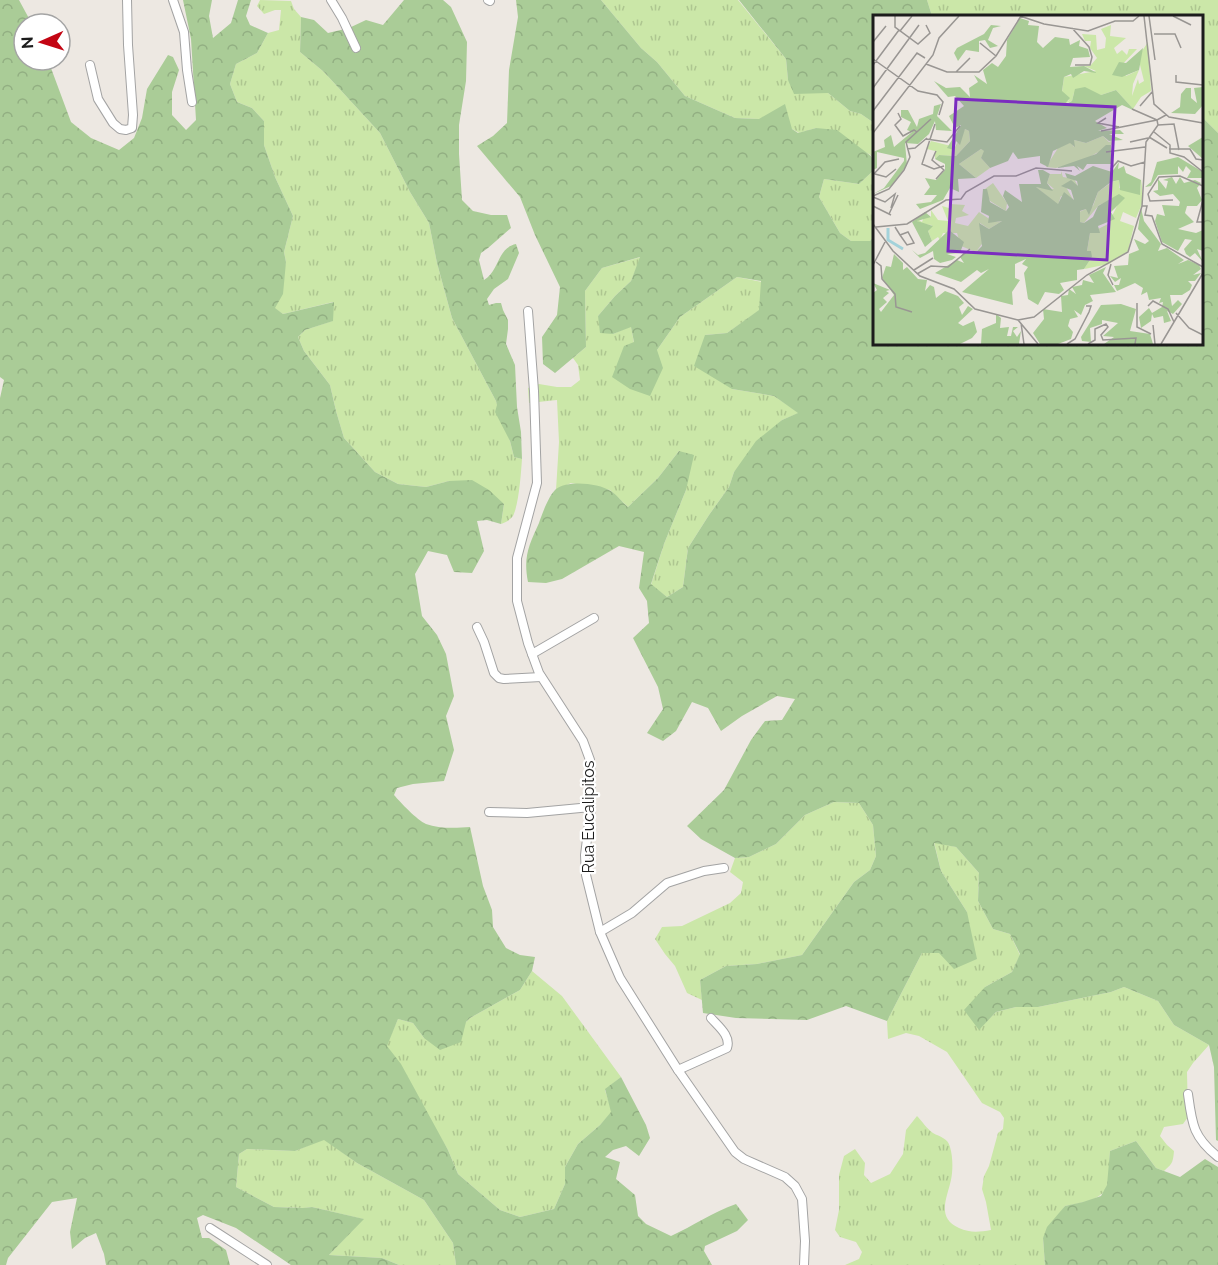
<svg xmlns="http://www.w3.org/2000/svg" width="1218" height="1265" viewBox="0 0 1218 1265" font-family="Raleway,sans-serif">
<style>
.grass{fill:url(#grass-tufts)}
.forest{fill:url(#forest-crowns)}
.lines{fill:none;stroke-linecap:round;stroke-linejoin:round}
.street-casing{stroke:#a3a3a3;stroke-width:10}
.street{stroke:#fff;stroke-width:8}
.labels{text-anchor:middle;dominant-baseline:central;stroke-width:4.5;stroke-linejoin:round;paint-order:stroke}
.street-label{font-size:16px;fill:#1c1c1c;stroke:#fff}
.inset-river{fill:none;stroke:#a3d2da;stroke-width:3}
.inset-road{fill:none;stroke:#999693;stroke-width:1.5}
.view{fill:#7b2cbf;fill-opacity:0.15;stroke:#7b2cbf;stroke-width:3}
.inset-edge{fill:none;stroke:#1c1c1c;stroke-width:3}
</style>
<defs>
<pattern id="grass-tufts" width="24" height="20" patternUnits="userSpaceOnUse" patternTransform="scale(1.5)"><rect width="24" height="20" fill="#cbe7a8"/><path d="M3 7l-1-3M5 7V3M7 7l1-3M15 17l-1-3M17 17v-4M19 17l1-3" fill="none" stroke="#aec690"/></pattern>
<pattern id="forest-crowns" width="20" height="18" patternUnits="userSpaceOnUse" patternTransform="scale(1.5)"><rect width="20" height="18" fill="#aacc97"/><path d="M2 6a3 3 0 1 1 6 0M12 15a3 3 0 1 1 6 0" fill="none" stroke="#92af82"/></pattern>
</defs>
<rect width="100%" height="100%" fill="#ede8e2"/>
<g class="grass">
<path d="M260 0 291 1 294 9 301 17 300 52 324 72 380 133 410 192 429 223 437 263 452 318 496 401 510 441 514 457 522 459C521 473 519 504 513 516 510 520 506 522 501 524L504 504 449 481 426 487 398 484 375 472 344 438 336 411 330 385 304 351 298 337 305 330 332 321 333 302 283 314 274 308 286 262 284 252 293 216 275 177 264 145V121L252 108 237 102 230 84 236 64 257 53 268 33 279 30 281 10H275L264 14 257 6Z"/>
<polygon points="601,0 738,0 786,59 788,80 828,93 850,111 861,114 874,123 874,161 871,155 816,128 799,133 792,129 759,119 735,118 685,96 657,62 641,48"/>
<polygon points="927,0 1218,0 1218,133 1202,117 1202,16 932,16"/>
<polygon points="874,170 874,236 870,241 851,241 840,233 819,197 824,179 859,184"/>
<polygon points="641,257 631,281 615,296 598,316 613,334 631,326 634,343 657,350 680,317 737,277 762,282 760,310 727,333 705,335 732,389 774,396 799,413 782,420 734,472 729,487 709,515 688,548 683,587 667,597 651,585 664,544 686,490 679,451 658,478 628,507 610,490 571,483 556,490 559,442 557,400 529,403 528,388 539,384 557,387 571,387 580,380 578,365 573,358 586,347 585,291 602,268"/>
<polygon points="834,802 859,803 873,825 876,856 870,870 854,882 802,955 757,964 726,966 700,980 702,1000 687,993 675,966 665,954 655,939 662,927 682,926 730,903 741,893 743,882 730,872 735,858 749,857 776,844 805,815"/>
<path d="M934 842 956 847 979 873 978 901 993 929 1010 934 1020 955 1012 972 985 987 979 1029 996 1012 1016 1007H1038L1111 992 1124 987 1158 1001 1174 1025 1209 1045 1193 1063 1187 1072 1188 1117 1183 1124 1164 1127 1160 1136 1167 1145 1174 1151C1173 1163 1172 1164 1164 1171L1156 1168 1136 1141 1110 1151C1109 1161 1110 1177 1107 1186 1102 1201 1079 1203 1065 1206L1043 1238 1045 1265H845L859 1259 862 1252 856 1242 840 1237 835 1230 839 1210V1175L844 1156 855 1149 865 1163 864 1175 871 1183 890 1174 903 1154 906 1130 917 1116C922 1121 927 1129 933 1133 940 1137 948 1138 950 1147 953 1157 953 1170 951 1180 947 1198 936 1218 959 1228 970 1233 979 1232 991 1230L986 1202 982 1189 984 1176 989 1166 998 1133 1003 1129 1004 1118 1000 1112 982 1103 947 1052 919 1036 906 1033 888 1039 887 1021 922 953H939L967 912 941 871Z"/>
<polygon points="532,971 562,996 621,1077 605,1090 612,1112 600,1125 578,1144 565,1167 565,1184 554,1209 520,1217 500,1210 458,1174 448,1150 386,1046 398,1019 413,1023 424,1038 466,1022 470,1018 520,990"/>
<polygon points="324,1139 357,1163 424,1200 453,1243 456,1265 399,1265 382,1258 329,1255 363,1219 312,1207 304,1208 274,1207 236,1187 239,1154 247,1149 295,1151"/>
</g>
<g class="forest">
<path d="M0 0H19L32 24H24V60H48L71 122 91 138 119 150 134 138 142 118 147 89 168 55 173 57 179 70 172 92V115L186 130 196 120 191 39 183 0H212L209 16 213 38 231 23 238 0H251L246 16 250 25 268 33 257 53 236 64 230 84 237 102 252 108 264 121V145L275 177 293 216 284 252 286 262 283 294 275 308 283 314 334 302 333 321 305 330 298 337 304 351 330 385 336 411 344 438 375 472 398 484 426 487 449 481 472 480 489 490 504 504 501 524 487 520 477 521 484 551 472 573 454 572 447 555 428 551 415 574 422 616 437 635 446 654 454 696 446 716 454 750 444 781 413 784 397 788 394 795C401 803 417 820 426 824 439 829 457 828 470 827L483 886 492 910 493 927 506 948 520 955 535 957 532 971 520 990 470 1018 466 1022 461 1042 440 1050 424 1038 413 1023 398 1019 387 1046 401 1064 448 1150 458 1174 500 1210 520 1217 554 1209 565 1184V1167L578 1144 600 1125 611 1112 605 1089 621 1077 646 1125 650 1138 639 1156 626 1146 613 1150 605 1157 620 1162 616 1179 635 1195 638 1216 646 1224 671 1236C693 1226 713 1212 736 1204L748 1220 737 1231 705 1246 704 1251 712 1265H456L453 1243 424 1200 357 1163 324 1140 295 1151 247 1149 239 1154 236 1187 274 1207 303 1208 312 1207 364 1219 329 1255 382 1258 399 1265H291L236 1228 203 1215 197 1218 202 1238H209L226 1250 230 1265H106L104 1254 96 1233 85 1238 72 1249 70 1232 77 1198 52 1202 8 1258 6 1265H0V398L4 380 0 377Z"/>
<path d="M404 0H443L451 7 467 42 466 81 459 125V154L462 200 473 211 491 215H507L511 228 488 248 481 253 479 260 484 280C500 270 497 248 516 244L519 253 508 279 494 289 487 299 489 305 496 303H501L503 310 508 320V329L506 344 515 365 517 407 521 432 522 459 514 457 510 441 495 412 497 405 496 401 452 318 437 263 429 223 410 192 380 133 324 72 300 52 301 17 314 20 328 33 349 28 366 20 383 25Z"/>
<path d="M516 0H601L641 48 657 62 685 96 735 118 759 119 785 104 792 129 798 133 816 128 837 130 871 156 874 161V170L859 184 824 179 819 197 840 233 851 241H870L874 236V344H1202V117L1218 133V1141L1216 1140 1214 1067 1209 1045 1174 1025 1158 1001 1124 987 1111 992 1038 1007H1016L996 1012 979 1030 964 1010 985 987 1012 972 1020 954 1010 934 993 929 978 901 979 873 956 847 934 843 941 871 967 912 977 959 954 969 939 953H922L887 1021 846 1006 807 1020 736 1018 703 1013 700 980 726 966 757 964 802 955 854 882 870 870 876 856 873 825 859 803 834 802 805 815 776 844 749 857 735 858 701 839 687 826 724 790 751 740 765 721 782 720 795 699 777 696 742 716 721 731 708 708 692 702 676 731 663 741 647 733 663 709 658 687 633 638 649 623 647 601 639 588 644 552 619 546 562 579 546 583 528 582C523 557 529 545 539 523 542 514 549 495 556 489 568 480 598 483 611 491 617 495 622 502 628 507L658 478 679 451 694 455 686 490 664 544 651 584 667 597 683 587 688 548 709 515 729 487 734 472 756 441 782 420 798 413 774 396 732 389 694 366 705 335 727 333 759 310 761 281 737 277 680 317 657 350 663 368 650 396 630 389 612 377 624 346 634 342 631 327 613 334 600 333 598 316 615 296 631 281 640 257 602 268 585 291 586 347 555 373 543 364 542 337 557 315 560 287 535 235 520 197 477 146 493 136 507 123 509 70 518 17Z"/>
<polygon points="739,0 927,0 932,16 874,16 874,123 861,114 850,111 828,93 794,94 788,80 786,59"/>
<polygon points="1136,1141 1156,1168 1180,1177 1205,1159 1218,1167 1218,1265 1045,1265 1043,1238 1047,1227 1065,1206 1083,1202 1101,1196 1107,1185 1110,1151"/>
</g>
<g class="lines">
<defs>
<g id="street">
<polyline points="173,0 184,32 187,70 192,102"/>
<polyline points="331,0 342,18 356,48"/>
<polyline points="488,0 490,1"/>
<polyline points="90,65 98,99 113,123 120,129 126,130 132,128 133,115 128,45 127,0"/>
<polyline points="528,311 534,391 537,483 517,558 517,601 528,643 539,673 583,741 590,760 591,807 585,855 586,875 600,932 620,978 678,1070 735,1152 744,1159 785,1177 795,1186 802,1199 805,1241 804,1265"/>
<polyline points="477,627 484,642 494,673 499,678 504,679 541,677"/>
<polyline points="532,654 594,618"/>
<polyline points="489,812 527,813 591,807"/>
<polyline points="600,932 632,913 667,883 704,871 724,868"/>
<path d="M678 1070 727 1048C731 1036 719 1027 711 1018"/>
<path d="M1188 1094C1192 1124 1193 1137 1218 1157"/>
<polyline points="210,1228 267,1265"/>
</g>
</defs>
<use href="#street" class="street-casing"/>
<use href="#street" class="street"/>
</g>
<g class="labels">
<g class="street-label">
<text transform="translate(588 817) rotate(-90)">Rua Eucalipitos</text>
</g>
</g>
<g transform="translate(873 15)">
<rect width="330" height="330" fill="#ede8e2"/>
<path d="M238 10 237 21 253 23 241 33 244 39 249 35 254 40 256 34H264L246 53 253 61 266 55 260 69 259 81 265 64 266 69 271 66 265 42 275 27 278 76 268 82 260 94 243 75 228 80 201 78 199 86 190 89 196 85 189 77 191 62 223 56 211 51H217L224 43 217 33 218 26H212L209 19 223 20 224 35 232 33 233 23 228 14ZM92 114 96 116 97 126 83 141 66 140 62 144V136L54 134 58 126 82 132ZM230 121 236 127 240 125V129L211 145 183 153 173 152 185 133 198 127 201 132V125L213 128ZM108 134 112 136 108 143 117 153 103 163 86 149ZM188 156 190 162 201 164 205 171 193 172 201 186 188 181 185 190 163 172 181 174 174 168 177 159H188ZM269 164V189L263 203 250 197 247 206 261 211 255 236 236 249 211 254 219 242 214 236 217 218 235 209 249 181 226 190 211 208 207 207 206 197 220 191 225 177 239 167 246 165V173L267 179ZM120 168 134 188 133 196 117 186 112 174ZM77 189 92 190 89 196 96 200 83 203 82 208 95 211 106 197 121 207 129 206 116 214 107 208 111 226 103 237 88 231 84 218H70L67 225 65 222 59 226 55 216 59 210 46 209 44 204 49 207 51 202H58V195L65 205 75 206 69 191 76 193Z" fill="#cbe7a8"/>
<path d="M147 3 156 6 155 10 166 11 164 27 170 33 182 22 196 24 197 30 207 25 206 31 215 34 217 42 200 43 197 52 211 51 224 58 211 56 200 63 198 59 191 62 189 76 197 83 191 90 199 86 202 74 212 72 228 80 243 75 262 96 249 90 222 106 234 113 225 116 247 115 251 119H236L250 125 236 126 230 121 213 128 201 125 202 132 197 128 180 136 175 152 167 148V141L145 144 140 137 135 146 117 153 108 143 111 136 108 134 86 149 103 163 85 164 86 177 77 173 70 185 47 194 43 189 58 187 64 180H51L57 172 52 163 63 165 72 155V149L62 144 66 140 83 141 97 126 96 116 92 114 87 130 83 126 81 135 74 133 88 110 82 113 76 101 91 91 82 81 75 82 61 66 73 73 87 72 97 82 96 73 105 67 101 60 114 69 110 55 119 48 125 52 133 41 134 25ZM118 10 128 11 120 13 115 25 125 31 117 33 112 25 106 26V37L93 35 85 46 81 38 84 33 111 19ZM270 33 266 55 249 62 239 60 246 47 253 48ZM330 72V90L322 99 298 98 307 92 308 79 313 73H318V83L324 88 321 73ZM68 89 64 101 79 116 63 115 62 106 56 119 45 129 32 128 34 150 18 171 0 179 11 173 31 146V143L4 137V153L0 155V137L12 132 11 125 18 120 21 132 39 117 34 115 38 107 28 102V95H35L44 112 46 104 60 99 61 91ZM330 122V144L315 131ZM233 130H238V149H214L210 155 204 151 207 156 201 151 183 153 223 139ZM305 142 330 157 329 163H314L318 156 313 151 310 157 305 151V159L285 160 278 171 272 172 278 167 284 147ZM246 147 245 154 251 151 253 158 268 165 267 180 247 175 246 165 238 167 225 177 216 200 213 194 207 196V207L211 208 220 202 225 191 246 179 252 183 238 197 242 204 225 211 227 218H217L214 236H218L219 242 211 254 204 255V265L187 268 191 275 186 279 172 277 165 290 155 284 151 258 155 252 149 249 153 244 142 249V263L147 265 139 277 140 290 89 277 116 254 108 258 104 255 88 267 62 258 84 245 91 248 87 242 91 237H103L109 231 106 208 116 214 129 206 115 208 116 201 108 197 110 174H114L117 187 133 196 136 192 130 181 132 175 149 187 146 169H168L165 155H170L177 159 174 168 180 176 163 172 185 189 191 177 201 185 198 175 188 171 198 165 205 171 204 166 194 163 192 158 202 161 220 151 239 157ZM299 162 303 169 307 162 311 168 322 165 328 168 324 173 329 185 324 191H314L312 198 321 207 305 214 323 218 330 215V236L324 234 330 247 322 238 317 242 313 239 311 234 319 225 312 224 305 236 289 227 282 206 284 199 292 201 289 190 306 191 307 187 300 179 287 181 280 176 285 175V164L293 174 295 166 290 165ZM268 193 271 206 288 229 285 236 294 233 311 245 305 249 315 245 326 250 328 254 320 260 328 258 322 266H315L319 270 317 275 309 280H297L299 291 305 285 309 289 300 299 294 296 298 306 291 308 290 301 281 303 279 299 278 306 268 313 266 302 276 293 279 298 289 292 290 287 286 288 288 283 276 285 274 277 268 280 270 273 262 268 244 276 241 270H246L248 263 242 267 237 261 245 263 241 251 255 250 256 239 266 235 261 224 272 229 276 226 265 214ZM52 197 58 202 44 206 60 211 55 216 59 226 52 232 39 207ZM76 215 91 227 87 238 74 239 83 242 79 245 67 248 61 244 60 236 47 243 39 235 45 240 52 238ZM21 239 30 248V255L34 252 45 264 54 265 52 276 57 270 61 272 63 283 72 276 85 281 91 288 86 292 89 300 95 291 100 294 85 308 90 311 101 306 104 317 99 323 87 329H0V278L4 275 0 268 17 275 13 276 16 278 10 283 14 287 6 294 8 297 21 280 9 263 13 251 18 252ZM233 252 230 258 243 277 217 280 220 286 212 290 208 300 201 295 205 302 197 304 195 311 200 317 198 324 185 329H167L160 318 171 304 170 294 189 297 188 281 195 280 196 274 203 279 199 272 209 270 210 265 221 268 216 260ZM248 289 263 294 257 316 277 319 280 329H231L241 322 230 321 245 308 229 305V309L217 313 218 327 209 326 208 322 228 290ZM123 299 128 303 127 313 136 312 134 321H138L140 312H145L140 316 144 322 148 316 146 329H108L109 314 123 308Z" fill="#aacc97"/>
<path class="inset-river" d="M15 213V225L30 234"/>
<path class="inset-road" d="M22 1V12L45 29 57 18 53 10M147 1 171 9 215 16 242 6H260L266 1M271 1 281 89 296 102 330 108M276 1 282 45M300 1 318 10M199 13 216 32 219 42 217 50H202M27 16 39 1M281 19H302L308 33M0 27 13 11M107 28 123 41M0 44 45 76 64 80 70 87 66 100M53 49 74 57H106L123 41 148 1M0 50 26 15M83 57 97 43M303 60V67L330 70M0 73 46 10M267 91 279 77M259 94 284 105M0 96 44 38 52 43M25 98 28 104 22 110 30 121 41 115 44 117M233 103 225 108 246 112M62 109 49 149 61 154 71 151M285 110 301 109 306 135M228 116 284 105 293 100M281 117 297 130V138L311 142 330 157M0 118 60 40 66 23 86 1M276 122 294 133M53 124 74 127 87 111M257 127 275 123M34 134 42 133 54 123M296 134H317L323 144 330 145M233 137 272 132M238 154 245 146 258 151 272 147M2 159 13 162 23 154M0 160 12 147 26 144M63 164 71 155 59 145 63 136M0 181 16 174 31 155 37 142 33 127 58 104M0 182 12 187 22 179 18 193M300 185 277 186 275 179 286 162 307 161 330 171M330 185 324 207H330M0 191 18 200M269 191H274L272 200 279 201 289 229 330 252M16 199 25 180M0 209 20 236 47 261 81 274 102 294 145 305 165 329M3 212 34 209 73 185 88 184 93 177 121 161H143L163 153 199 156M22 212 27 220 34 230 41 228 35 217 27 220M3 247 8 251 9 264 22 279 23 292 39 297M238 249 235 260 240 270M0 250 12 227M41 255 60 243M44 259 58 251 75 252 97 234M264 288V312L278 319M275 291 280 286 295 294 301 307M303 298 316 313 330 320M145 305 161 302 214 260 255 237 269 191 273 127 285 110 284 105M148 308 151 329M280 310 282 329M194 329 202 324 216 297 218 291H213M215 329 222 325V314L233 309 235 312 228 320 230 325 263 323 262 329M288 329 330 258"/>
<path class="view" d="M83 84 242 92 234 245 75 236Z"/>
<rect width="330" height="330" class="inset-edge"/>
</g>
<g transform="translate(42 42) rotate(267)"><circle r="28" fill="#ffffff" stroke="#a4a4a4" stroke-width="1.5"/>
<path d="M0-4.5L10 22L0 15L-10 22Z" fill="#c30513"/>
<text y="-9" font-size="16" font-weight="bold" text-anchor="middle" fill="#1c1c1c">N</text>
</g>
</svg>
